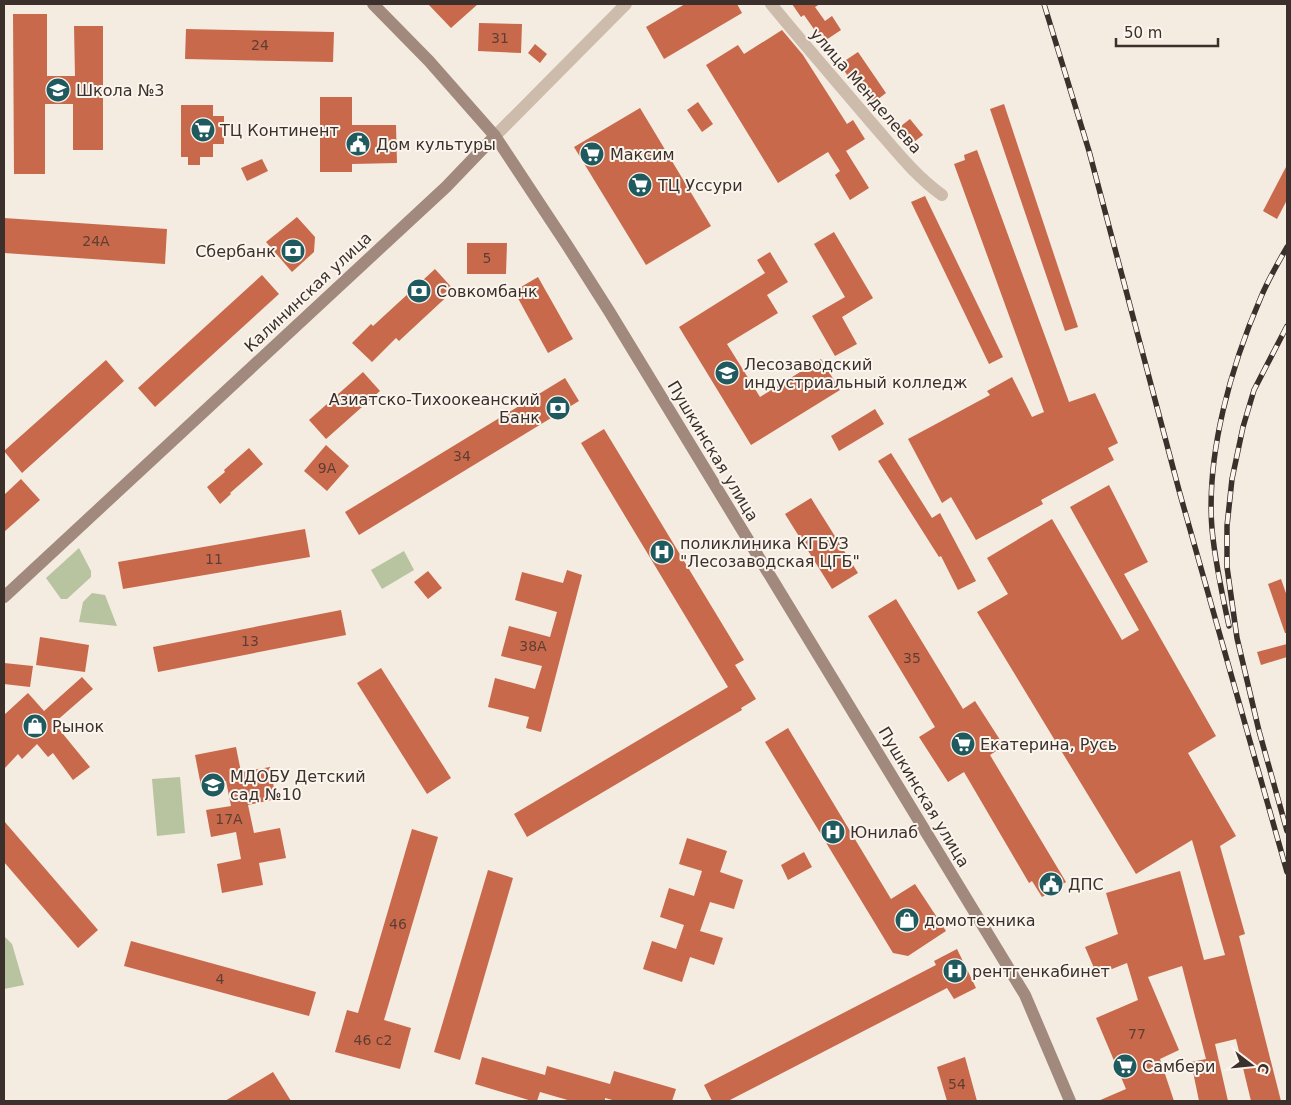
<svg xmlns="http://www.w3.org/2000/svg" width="1291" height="1105" viewBox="0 0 1291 1105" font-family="'DejaVu Sans',sans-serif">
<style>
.green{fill:#b8c4a0}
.building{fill:#c8694b}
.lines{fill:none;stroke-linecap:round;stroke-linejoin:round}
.minor{stroke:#cdbbac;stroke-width:12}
.secondary{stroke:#a18a7d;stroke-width:12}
.rail-casing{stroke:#3b302b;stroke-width:5.5}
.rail{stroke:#fbf5ee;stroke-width:4;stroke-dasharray:11;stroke-linecap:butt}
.labels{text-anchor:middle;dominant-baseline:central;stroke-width:4;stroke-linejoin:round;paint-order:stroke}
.number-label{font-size:14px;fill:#5e3e33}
.poi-label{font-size:16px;fill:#3b302b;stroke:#fbf5ee;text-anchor:start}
.street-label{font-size:16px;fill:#3b302b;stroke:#fbf5ee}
</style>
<rect width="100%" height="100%" fill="#f4ebe1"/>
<g class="green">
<polygon points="79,548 91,571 91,577 67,599 61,599 46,578"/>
<polygon points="404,551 414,570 382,589 371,570"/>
<polygon points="92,593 105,595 117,626 79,622 83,602"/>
<polygon points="180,777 185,833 157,836 152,779"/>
<polygon points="4,936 12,944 24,985 4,989"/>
</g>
<g class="building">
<polygon points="428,4 478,4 451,28"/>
<polygon points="685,4 737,4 742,13 664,59 646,27"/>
<polygon points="792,4 820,4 815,7 825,21 832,16 841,30 823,42 804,15 801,17"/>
<polygon points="13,14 47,14 47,76 75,76 74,26 103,26 103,150 73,150 73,104 45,104 45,174 14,174"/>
<polygon points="479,23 522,24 521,53 478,51"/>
<polygon points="186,29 334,32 333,62 185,59"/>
<polygon points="782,30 803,55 847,124 853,120 865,139 846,151 869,188 850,200 835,175 840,171 828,152 778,183 706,65 738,45 744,54"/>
<polygon points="535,44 547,54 540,63 528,53"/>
<polygon points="858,52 886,93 873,103 853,75 849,78 840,64"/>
<polygon points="320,97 352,97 352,125 396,125 397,163 352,164 352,172 320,172"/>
<polygon points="698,102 713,124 702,132 687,110"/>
<polygon points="1004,104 1078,327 1065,331 990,109"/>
<polygon points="181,105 213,105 213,116 224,116 224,144 213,144 213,157 200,157 200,165 188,165 188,157 181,157"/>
<polygon points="640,108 711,226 646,265 574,147"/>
<polygon points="910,119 923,135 910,145 897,129"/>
<polygon points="977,150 1069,402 1095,393 1118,443 1108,448 1114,460 1041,500 1043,504 976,540 951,497 942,503 908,439 990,395 987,391 1012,377 1032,417 1044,412 954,164 965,160 964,155"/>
<polygon points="262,159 268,171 247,181 241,168"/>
<polygon points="1287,165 1287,200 1277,219 1263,211"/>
<polygon points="925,196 1003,357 989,364 911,202"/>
<polygon points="297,217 315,237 314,252 292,272 266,242"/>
<polygon points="4,218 167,229 165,264 4,253"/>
<polygon points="834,232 873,298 842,317 857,344 835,356 812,316 845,297 814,244"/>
<polygon points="467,243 507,243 506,274 467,274"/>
<polygon points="770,252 788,282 767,295 778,313 727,344 760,397 821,359 840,390 751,445 679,327 765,273 757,260"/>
<polygon points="435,269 454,290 399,341 396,338 372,362 352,343 371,324 373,326"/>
<polygon points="262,275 279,294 155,407 138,388"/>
<polygon points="538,277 573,339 548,353 514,291"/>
<polygon points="106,360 124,381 22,473 4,451"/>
<polygon points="363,372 380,391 326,439 309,420"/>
<polygon points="565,378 579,401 359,535 345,512"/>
<polygon points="875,409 884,424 839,451 831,436"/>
<polygon points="604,429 744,660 735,665 756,699 741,708 742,710 527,837 514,814 728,687 581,443"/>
<polygon points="326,445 349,466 327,491 304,471"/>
<polygon points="249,448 263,464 230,493 231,494 220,504 207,487 225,472 224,470"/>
<polygon points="891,453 932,518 940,513 976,581 958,590 941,556 939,557 878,461"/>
<polygon points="21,479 40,500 4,532 4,495"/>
<polygon points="1109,485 1148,562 1124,574 1216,736 1188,753 1236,836 1220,846 1245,934 1239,936 1281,1101 1251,1101 1236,1039 1215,1044 1228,1101 1199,1101 1191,1062 1206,1059 1182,966 1148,977 1179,1050 1160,1059 1174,1101 1098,1101 1126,1089 1096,1018 1138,1000 1127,963 1097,975 1085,947 1118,934 1106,893 1180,871 1204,960 1225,955 1192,840 1136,874 977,612 1008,594 987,558 1052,519 1122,640 1139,630 1070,507"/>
<polygon points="811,498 858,573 832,589 785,514"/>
<polygon points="305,529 310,557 123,589 118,562"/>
<polygon points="567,570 582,575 541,732 526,728 529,717 488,707 495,678 535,689 542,666 501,656 509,626 550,637 557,612 515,600 522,572 563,583"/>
<polygon points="428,571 442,588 428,599 414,582"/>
<polygon points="1281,579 1287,596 1287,633 1285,633 1268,584"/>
<polygon points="896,599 963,709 975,701 1004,746 990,755 1066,882 1042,897 1032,881 1029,883 964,772 948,782 919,737 935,727 868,616"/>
<polygon points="341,610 346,635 158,672 153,647"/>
<polygon points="40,637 89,645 85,672 36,665"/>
<polygon points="1287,644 1287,657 1261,665 1257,652"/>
<polygon points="4,663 33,666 30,687 4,684"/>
<polygon points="381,668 451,778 427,794 357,683"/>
<polygon points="82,677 93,689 54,723 90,767 73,780 53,753 48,757 37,744 22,759 18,754 4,769 4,715 28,693 44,711"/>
<polygon points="788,728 891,899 915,884 946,931 908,956 893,953 765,742"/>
<polygon points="236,747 241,772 270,767 276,799 248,805 254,833 280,828 286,858 259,863 263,885 222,893 217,864 241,859 236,832 211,837 206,810 231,806 226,781 201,786 195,755"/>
<polygon points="4,821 98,930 78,948 4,862"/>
<polygon points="412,829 438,837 384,1020 411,1028 400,1069 335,1052 347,1010 358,1013"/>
<polygon points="687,838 727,851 720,872 743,880 734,909 710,902 700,931 723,938 714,965 690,957 682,982 643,969 652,941 676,949 684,925 660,917 669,888 694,896 702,871 679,864"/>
<polygon points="804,852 812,867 788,880 781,865"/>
<polygon points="488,870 513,878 460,1060 434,1052"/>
<polygon points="131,941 316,992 309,1016 124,966"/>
<polygon points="957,949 976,988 954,999 947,988 728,1101 712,1101 704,1085 936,965 934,961"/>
<polygon points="482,1057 545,1075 547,1066 610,1084 614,1071 676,1089 672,1101 616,1101 605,1098 605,1101 571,1101 540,1092 537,1101 532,1101 475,1084"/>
<polygon points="965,1057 977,1101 947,1101 937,1067"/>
<polygon points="273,1072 291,1101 225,1101"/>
</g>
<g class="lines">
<g class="minor">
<path d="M771 4C803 43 837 82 870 121 893 147 914 175 942 195"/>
<polyline points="495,136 626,4"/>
</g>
<g class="secondary">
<polyline points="373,4 429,61 495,136 567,245 609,311 1025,995 1070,1101"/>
<polyline points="4,597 446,187 495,136"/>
</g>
<defs>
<g id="rail">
<polyline points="1044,4 1089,151 1180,494 1287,872"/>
<polyline points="1287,326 1254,390 1243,427 1232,479 1227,526 1227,567 1237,638 1259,731 1287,831"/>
<path d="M1229 626C1222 594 1215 562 1212 529 1206 454 1231 366 1261 297 1268 280 1278 263 1287 247"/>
</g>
</defs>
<use href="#rail" class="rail-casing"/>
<use href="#rail" class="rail"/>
</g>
<defs>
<symbol id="school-disc" viewBox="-11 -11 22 22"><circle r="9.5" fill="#1f5a5e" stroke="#fbf5ee"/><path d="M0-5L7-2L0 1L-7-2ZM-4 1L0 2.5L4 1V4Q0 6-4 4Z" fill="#fff"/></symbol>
<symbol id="supermarket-disc" viewBox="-11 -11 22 22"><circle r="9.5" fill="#1f5a5e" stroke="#fbf5ee"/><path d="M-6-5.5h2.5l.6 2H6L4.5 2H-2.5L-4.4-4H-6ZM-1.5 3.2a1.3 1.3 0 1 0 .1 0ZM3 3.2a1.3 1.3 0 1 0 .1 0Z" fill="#fff"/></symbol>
<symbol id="civic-disc" viewBox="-11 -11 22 22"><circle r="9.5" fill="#1f5a5e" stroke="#fbf5ee"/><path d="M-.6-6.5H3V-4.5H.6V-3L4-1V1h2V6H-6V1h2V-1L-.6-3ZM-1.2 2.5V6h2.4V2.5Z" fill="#fff"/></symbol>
<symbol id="bank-disc" viewBox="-11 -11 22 22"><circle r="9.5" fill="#1f5a5e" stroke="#fbf5ee"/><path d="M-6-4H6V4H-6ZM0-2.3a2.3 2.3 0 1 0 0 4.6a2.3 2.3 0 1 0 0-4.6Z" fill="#fff"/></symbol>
<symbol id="university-disc" viewBox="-11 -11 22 22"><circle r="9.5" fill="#1f5a5e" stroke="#fbf5ee"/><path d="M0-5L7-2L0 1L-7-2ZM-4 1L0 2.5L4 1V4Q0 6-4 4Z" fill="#fff"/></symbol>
<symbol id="hospital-disc" viewBox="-11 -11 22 22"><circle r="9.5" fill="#1f5a5e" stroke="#fbf5ee"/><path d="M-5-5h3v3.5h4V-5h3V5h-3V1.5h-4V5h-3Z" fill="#fff"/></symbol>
<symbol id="shop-disc" viewBox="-11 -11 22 22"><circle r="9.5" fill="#1f5a5e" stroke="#fbf5ee"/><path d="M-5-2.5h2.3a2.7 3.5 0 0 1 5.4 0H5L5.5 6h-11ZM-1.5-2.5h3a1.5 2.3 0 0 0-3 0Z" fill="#fff"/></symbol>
</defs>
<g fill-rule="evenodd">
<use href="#school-disc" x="44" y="76" width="28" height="28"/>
<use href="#supermarket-disc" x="189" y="116" width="28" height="28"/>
<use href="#civic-disc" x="344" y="130" width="28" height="28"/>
<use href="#supermarket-disc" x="578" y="140" width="28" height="28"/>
<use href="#supermarket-disc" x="626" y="171" width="28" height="28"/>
<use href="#bank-disc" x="279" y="237" width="28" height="28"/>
<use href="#bank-disc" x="405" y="277" width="28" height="28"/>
<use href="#university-disc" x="713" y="359" width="28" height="28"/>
<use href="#bank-disc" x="544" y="394" width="28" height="28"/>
<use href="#hospital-disc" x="648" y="538" width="28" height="28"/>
<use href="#shop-disc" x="21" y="712" width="28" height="28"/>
<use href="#supermarket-disc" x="949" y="730" width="28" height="28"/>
<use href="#school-disc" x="199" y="771" width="28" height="28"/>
<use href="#hospital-disc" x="819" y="818" width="28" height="28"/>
<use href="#civic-disc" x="1037" y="870" width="28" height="28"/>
<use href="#shop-disc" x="893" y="906" width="28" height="28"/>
<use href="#hospital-disc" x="941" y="957" width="28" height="28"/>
<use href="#supermarket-disc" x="1111" y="1052" width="28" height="28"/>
</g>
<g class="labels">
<g class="number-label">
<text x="500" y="38">31</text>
<text x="260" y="45">24</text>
<text x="96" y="241">24А</text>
<text x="487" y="258">5</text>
<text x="462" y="456">34</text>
<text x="327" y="468">9А</text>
<text x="214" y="559">11</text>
<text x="250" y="641">13</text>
<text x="533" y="646">38А</text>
<text x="912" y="658">35</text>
<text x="229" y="819">17А</text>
<text x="398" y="924">46</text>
<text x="220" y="979">4</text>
<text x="1137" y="1034">77</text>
<text x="373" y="1040">46 с2</text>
<text x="957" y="1084">54</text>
</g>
<g class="poi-label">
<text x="76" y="90">Школа №3</text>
<text x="220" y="130">ТЦ Континент</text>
<text x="376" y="144">Дом культуры</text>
<text x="610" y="154">Максим</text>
<text x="658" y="185">ТЦ Уссури</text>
<text x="276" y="251" text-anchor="end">Сбербанк</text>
<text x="436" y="291">Совкомбанк</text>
<text x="744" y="364">Лесозаводский<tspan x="744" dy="18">индустриальный колледж</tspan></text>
<text x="540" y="399" text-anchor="end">Азиатско-Тихоокеанский<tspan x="540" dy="18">Банк</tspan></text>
<text x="680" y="543">поликлиника КГБУЗ<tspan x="680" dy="18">"Лесозаводская ЦГБ"</tspan></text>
<text x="52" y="726">Рынок</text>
<text x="980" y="744">Екатерина, Русь</text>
<text x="230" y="776">МДОБУ Детский<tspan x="230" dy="18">сад №10</tspan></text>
<text x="850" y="832">Юнилаб</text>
<text x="1068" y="884">ДПС</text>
<text x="924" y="920">домотехника</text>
<text x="972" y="971">рентгенкабинет</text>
<text x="1142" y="1066">Самбери</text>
</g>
<g class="street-label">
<text transform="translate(866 91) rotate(49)">улица Менделеева</text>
<text transform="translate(308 292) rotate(-43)">Калининская улица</text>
<text transform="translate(713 451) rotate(59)">Пушкинская улица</text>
<text transform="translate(924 797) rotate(59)">Пушкинская улица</text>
</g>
</g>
<rect width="1291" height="1105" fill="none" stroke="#3b302b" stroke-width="10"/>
<g transform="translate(1251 1065) rotate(106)" stroke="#fbf5ee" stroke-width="4" paint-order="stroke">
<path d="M0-4L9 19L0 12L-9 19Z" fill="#3b302b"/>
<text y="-8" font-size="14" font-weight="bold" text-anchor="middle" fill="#3b302b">С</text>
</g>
<path d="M1116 38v8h102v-8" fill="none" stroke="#3b302b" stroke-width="2.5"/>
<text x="1124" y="38" font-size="15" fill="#3b302b" stroke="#fbf5ee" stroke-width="4" paint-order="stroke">50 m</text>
</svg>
